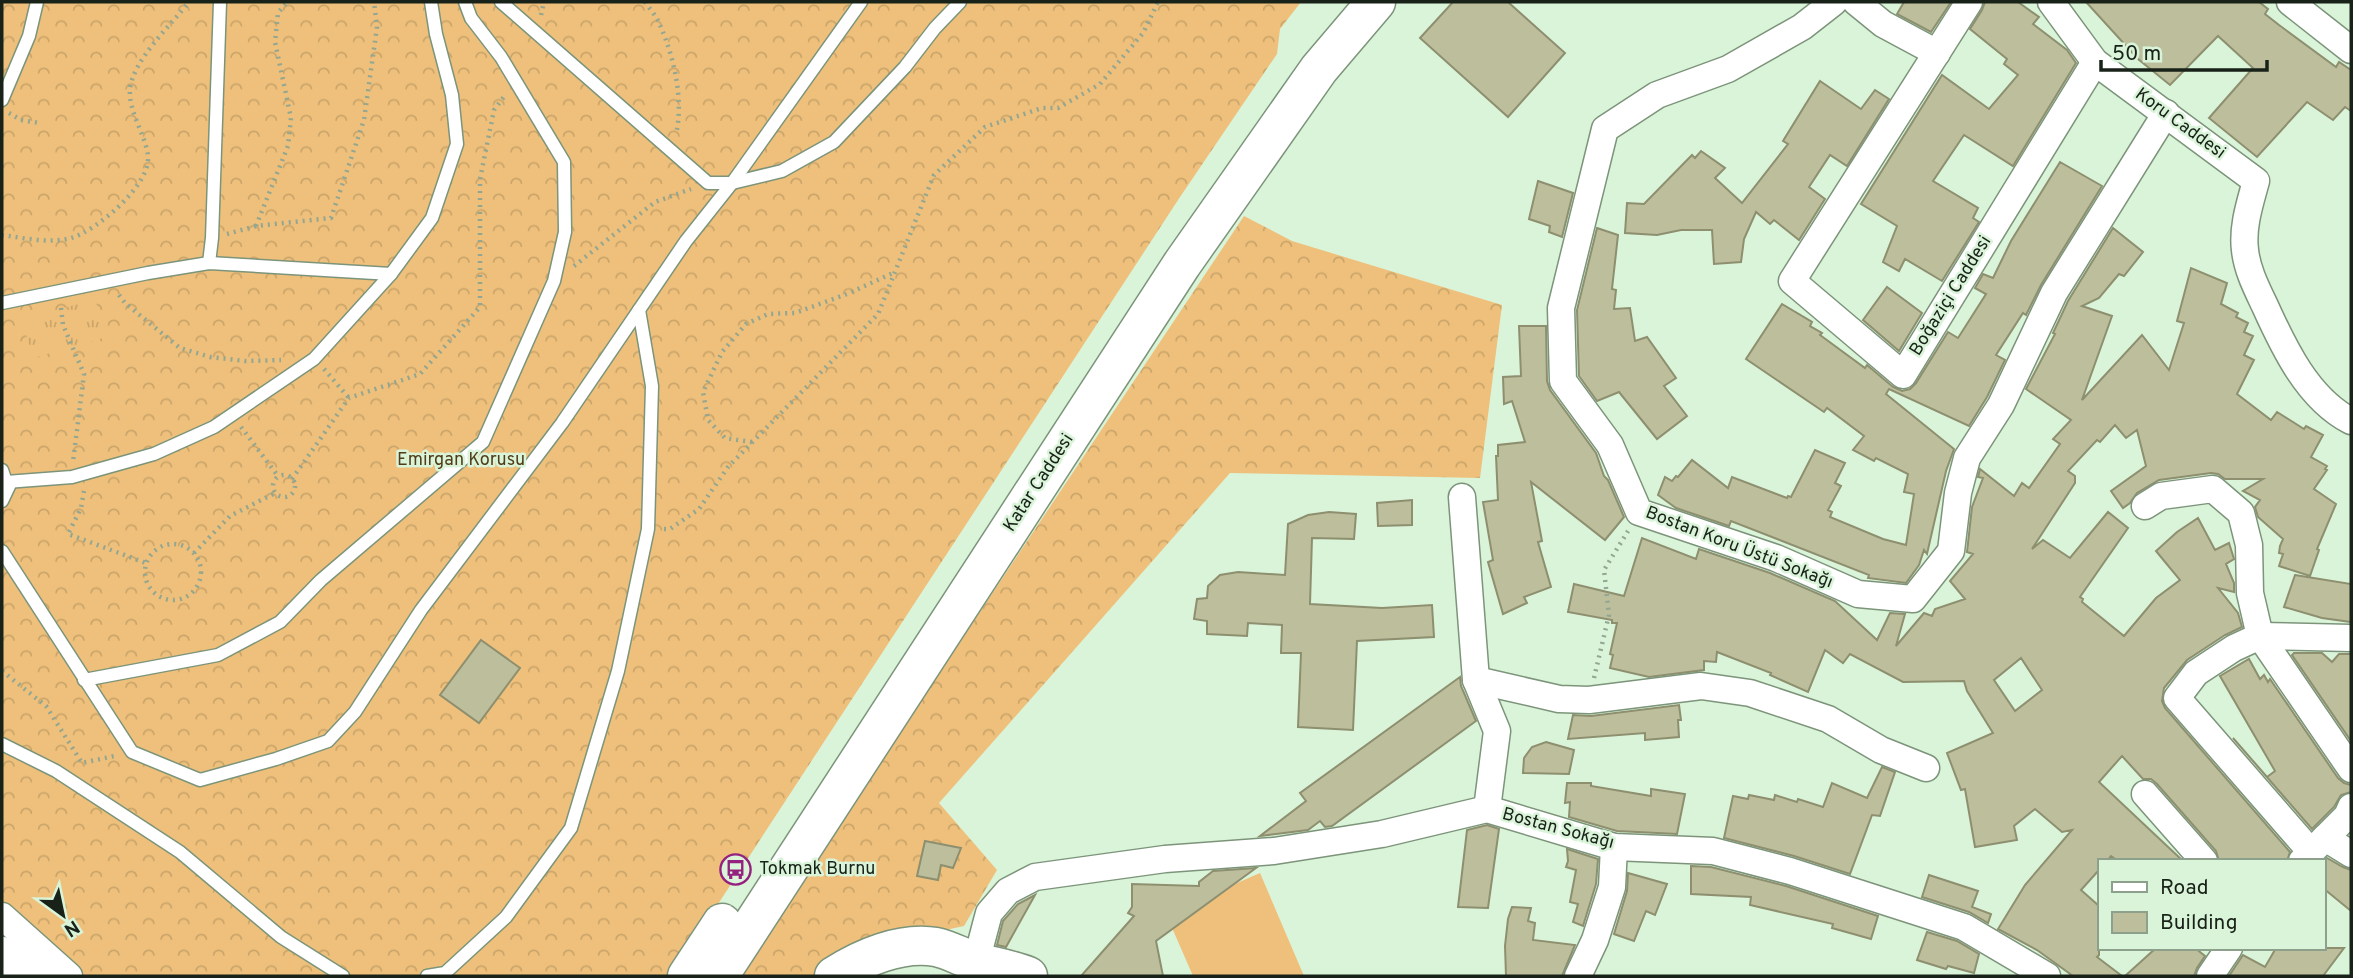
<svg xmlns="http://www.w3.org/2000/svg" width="2353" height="978" viewBox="0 0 2353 978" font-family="Overpass,sans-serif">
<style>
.forest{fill:url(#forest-crowns)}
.park{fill:url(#park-tufts)}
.garden{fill:#eec07b}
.building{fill:#bcbe9c;stroke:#8d8f6f;stroke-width:2;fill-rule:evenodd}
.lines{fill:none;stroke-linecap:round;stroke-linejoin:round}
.service-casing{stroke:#7c947a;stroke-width:15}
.minor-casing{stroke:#7c947a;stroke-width:29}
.primary-casing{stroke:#7c947a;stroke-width:41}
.path{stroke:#92a691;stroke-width:4.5;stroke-dasharray:2 5;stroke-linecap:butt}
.service{stroke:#fff;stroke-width:12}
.minor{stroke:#fff;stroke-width:26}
.primary{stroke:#fff;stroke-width:38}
.labels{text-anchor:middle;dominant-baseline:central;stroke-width:5;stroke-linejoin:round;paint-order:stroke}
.street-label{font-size:18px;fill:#182218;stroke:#daf4d9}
.park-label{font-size:18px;fill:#523d1a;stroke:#daf4d9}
.poi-label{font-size:18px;fill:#182218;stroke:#daf4d9;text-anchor:start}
</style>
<defs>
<pattern id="forest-crowns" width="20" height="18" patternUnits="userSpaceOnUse" patternTransform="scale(1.75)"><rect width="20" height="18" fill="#eec07b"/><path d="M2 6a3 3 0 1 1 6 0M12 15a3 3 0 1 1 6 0" fill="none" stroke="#cba56a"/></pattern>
<pattern id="park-tufts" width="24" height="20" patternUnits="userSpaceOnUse" patternTransform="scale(1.75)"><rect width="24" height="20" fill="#eec07b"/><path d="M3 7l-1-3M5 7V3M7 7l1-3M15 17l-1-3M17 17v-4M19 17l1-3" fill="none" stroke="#cba56a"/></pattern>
</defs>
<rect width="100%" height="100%" fill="#daf4d9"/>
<g class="forest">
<polygon points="2,2 1301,2 1280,29 1277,54 1180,197 671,976 72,976 2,921"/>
<polygon points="1244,216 1292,241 1502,305 1480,478 1230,473 939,803 997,870 964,926 835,954 815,976 737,976"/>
</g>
<polygon class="park" points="95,299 106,337 33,358 22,320"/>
<polygon class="garden" points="1260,873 1304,976 1193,976 1166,914"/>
<g class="building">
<polygon points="1453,2 1508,2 1565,53 1508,117 1420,38"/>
<polygon points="1904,2 1951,2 1931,32 1897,14"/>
<polygon points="1985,2 2018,2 2039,17 2033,24 2067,50 2076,63 2013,166 1964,135 1933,181 1978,208 1973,218 1979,222 1942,281 1905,259 1899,271 1883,262 1897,226 1861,204 1942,75 1989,109 2018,75 2004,64 2007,59 1970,29 1982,10"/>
<polygon points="2086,2 2259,2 2268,9 2265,14 2279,25 2336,67 2339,62 2351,70 2351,111 2345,107 2333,120 2307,102 2257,157 2209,118 2253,68 2218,36 2170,85 2138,59"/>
<polygon points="1820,81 1861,109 1875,90 1889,99 1847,166 1830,155 1809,187 1825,199 1799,240 1774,220 1770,224 1756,212 1744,239 1741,262 1714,264 1712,230 1681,230 1657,235 1625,233 1627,203 1644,204 1692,155 1695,158 1701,151 1725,168 1715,178 1742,203 1788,144 1783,141"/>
<polygon points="2060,162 2102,186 2041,285 2026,315 2023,313 1996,355 2005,360 1987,397 1969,426 1889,389 1886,394 1954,449 1946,471 1927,554 1924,550 1919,565 1906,583 1868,578 1869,575 1731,521 1729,526 1676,508 1658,495 1665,477 1672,481 1676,476 1678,477 1692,460 1728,488 1732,477 1787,498 1788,496 1791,497 1815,450 1845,463 1835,483 1841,486 1828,510 1832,512 1830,517 1883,539 1906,545 1914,494 1904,492 1908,474 1876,458 1874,461 1853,450 1864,436 1827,408 1824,412 1746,359 1782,304 1812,322 1810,326 1822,333 1820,335 1865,368 1867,365 1893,387 1902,391 1910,389 1916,383 1948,332 1958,338 1986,294 1975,288 1983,274 1993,278 2011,241"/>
<polygon points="1538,181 1573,193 1562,237 1549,232 1550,226 1529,219"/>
<polygon points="1597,228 1618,235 1612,289 1616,290 1614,309 1630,308 1635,341 1647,337 1676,378 1664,386 1687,416 1657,439 1619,392 1597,401 1579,376 1577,310"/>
<path d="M2113 228 2143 252 2124 276 2119 274 2099 298 2082 306 2112 316 2082 400 2142 335 2169 370 2184 323 2177 321 2191 268 2227 283 2221 304 2238 313 2236 317 2248 323 2244 332 2253 336 2244 355 2254 360 2237 394 2271 420 2277 412 2304 429 2306 426 2323 435 2311 457 2327 466 2325 469 2327 470 2314 489 2336 504 2317 549 2319 550 2310 576 2279 566 2283 554 2279 553 2280 546 2283 539 2258 517 2255 507 2260 500 2243 491 2263 479H2225L2218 474 2211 473 2159 480 2137 493 2130 503 2123 508 2111 491 2146 466 2137 430 2126 438 2115 425 2100 442 2097 440 2068 471 2075 476V483L2032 549 2043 540 2070 558 2108 512 2128 528 2080 597 2083 599 2082 602 2124 636 2156 598 2180 580 2156 551 2177 532 2198 518 2215 550 2229 543 2234 559 2226 564 2234 583V592L2218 588 2238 613 2242 627 2225 635 2187 660 2164 688 2162 701 2165 708 2290 852 2287 861H2219L2216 851 2157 784 2151 779H2143L2122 756 2099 782 2183 861H2118L2111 856 2107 861H2099V870L2081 890 2099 906V955L2097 957 2122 976H2073L2037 950 1998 929 2025 885 2072 830 2062 832 2035 809 2014 826 2017 840 1975 847 1965 789 1961 790 1947 753 1993 733 1967 691 1964 681 1903 682 1850 654 1843 663 1825 650 1808 692 1770 675 1771 673 1717 652 1716 662 1704 661V670L1649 677 1610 668 1613 655 1610 654 1617 623H1612V620L1568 612 1574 584 1624 596 1642 538 1696 559 1699 549 1770 573 1835 601 1877 640 1890 613 1905 614 1896 646 1924 613 1932 616 1935 609 1965 599 1950 581 1973 554 1967 552 1972 507 1983 478 1978 477 1980 469 2014 496 2022 483 2029 488 2060 444 2053 439 2071 420 2026 389 2055 334 2053 333 2068 301ZM2021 658 2042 690 2015 711 1994 680Z"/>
<polygon points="1887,287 1922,313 1899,351 1863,320"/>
<polygon points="1519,326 1546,326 1547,381 1550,390 1596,453 1604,476 1608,480 1624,517 1605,540 1531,482 1542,541 1538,542 1551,587 1524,597 1527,603 1503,614 1488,562 1493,560 1483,502 1498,500 1496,456 1498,456 1498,445 1525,442 1512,401 1504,404 1503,377 1521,376"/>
<polygon points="1412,500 1412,525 1378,526 1377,503"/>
<polygon points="1329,512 1356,514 1354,539 1312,538 1310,604 1382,608 1432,605 1434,637 1357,641 1353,730 1298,727 1301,653 1281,653 1282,625 1248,623 1247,636 1207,634 1207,621 1194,619 1197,599 1207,598 1208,586 1220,575 1238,572 1285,575 1288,524 1308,515"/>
<polygon points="2295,575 2351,584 2351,622 2322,618 2284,607"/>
<polygon points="481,640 520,668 479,723 440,695"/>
<polygon points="2294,653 2322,653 2332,662 2339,654 2351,654 2351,741 2292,655"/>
<polygon points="2249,659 2260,679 2264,675 2268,682 2270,679 2338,778 2344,783 2351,785 2351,792 2341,795 2334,807 2312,829 2233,738 2267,777 2275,771 2220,676"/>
<polygon points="1460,677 1461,686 1476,721 1332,826 1325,827 1320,821 1308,830 1260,836 1306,801 1300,793"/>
<polygon points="1679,705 1681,720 1678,720 1679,737 1645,740 1645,733 1568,739 1573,715 1591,716"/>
<polygon points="1546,742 1574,750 1569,774 1523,773 1524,758 1532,747"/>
<polygon points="1882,767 1895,772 1880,816 1872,815 1850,874 1794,856 1724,838 1733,796 1748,799 1749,795 1774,800 1775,795 1797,802 1798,799 1823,807 1832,783 1867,798"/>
<polygon points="1567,783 1591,783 1591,786 1651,796 1651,789 1685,794 1677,834 1617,831 1569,817 1570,802 1565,803"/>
<polygon points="1487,825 1499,829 1488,908 1458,907 1467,830"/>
<polygon points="925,841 961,848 953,868 941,865 938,880 917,876"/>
<polygon points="1567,849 1598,859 1596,884 1583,926 1573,922 1578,904 1570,902 1576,870 1566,867 1568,861"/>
<polygon points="2327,858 2343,867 2351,870 2351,911 2323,888 2323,862"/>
<polygon points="1691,866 1711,867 1786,886 1878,916 1871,939 1832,928 1833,924 1750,905 1751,897 1691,894"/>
<polygon points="1256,868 1156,941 1163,976 1081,976 1134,916 1128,913 1132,907 1132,884 1199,886 1199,882 1213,871"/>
<polygon points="1628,873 1667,884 1655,915 1646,911 1634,941 1614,934 1627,891"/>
<polygon points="1929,875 1978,891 1972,907 1991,914 1988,923 1969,912 1922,897"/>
<polygon points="1035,895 1006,947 997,945 1003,921 1018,904"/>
<polygon points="1512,907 1531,908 1528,921 1535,923 1533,940 1575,945 1562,976 1506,976 1505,946 1508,919"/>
<polygon points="1927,932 1957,941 1979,954 1974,973 1948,966 1946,969 1917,960"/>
<polygon points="2156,948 2195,948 2205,956 2197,968 2194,976 2125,976"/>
<polygon points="2276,948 2344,948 2323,976 2229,976 2243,955 2265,967"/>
</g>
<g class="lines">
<defs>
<g id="service">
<polyline points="501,2 708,183 732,183 782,171 834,142 905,67 935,28 960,2"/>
<polyline points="2,100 29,36 37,2"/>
<polyline points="209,263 212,238 220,2"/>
<polyline points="2,303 148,273 209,263 391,274"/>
<polyline points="2,470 6,482 72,477 154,454 214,427 314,359 391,274 432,218 457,144 452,95 436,34 431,2"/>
<polyline points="2,501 11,482"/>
<polyline points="2,551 132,752 200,780 276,759 328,741 355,712 421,610 562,423 686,241 732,183 861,2"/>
<polyline points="84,680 218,655 280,622 321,580 483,442 554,281 565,232 564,162 501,57 471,18 465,2"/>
<polyline points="2,744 56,771 180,852 281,937 343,976"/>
<polyline points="427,976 445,973 506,917 571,828 618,671 648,529 652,386 639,310"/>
</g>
<g id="minor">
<polyline points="1834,2 1802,27 1728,69 1657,95 1605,129 1561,308 1563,381 1610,445 1639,512 1776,558 1858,594 1913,599 1951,551 1958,493 1967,458 2001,405 2054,293 2166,113"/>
<polyline points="1856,2 1883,24 1937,53"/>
<polyline points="1969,2 1792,281 1903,375 2095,62"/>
<path d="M2051 2 2095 62 2256 181C2250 203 2242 227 2245 250 2247 270 2257 289 2265 306 2284 348 2308 399 2351 421"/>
<polyline points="2290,2 2351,50"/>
<polyline points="1462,497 1476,680 1497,731 1487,809"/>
<polyline points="2145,506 2161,496 2213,489 2241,513 2249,545 2250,593 2260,636 2351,769"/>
<polyline points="1476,680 1559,699 1589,700 1701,686 1750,693 1828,719 1881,750 1926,768"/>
<polyline points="2145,794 2204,861"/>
<polyline points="2325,838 2351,854"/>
<polyline points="2311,852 2177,698 2196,673 2234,648 2260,636 2351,638"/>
<polyline points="2302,861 2347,816 2351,807"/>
<polyline points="2,916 69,976"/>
<polyline points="976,962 989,913 1008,891 1035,877 1165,859 1274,851 1382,834 1487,809 1614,847 1713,851 1790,871 1964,927 2047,976"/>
<polyline points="1578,976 1595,940 1612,887 1614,847"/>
<polyline points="2210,976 2229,948"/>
</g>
<g id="primary">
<polyline points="2,956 42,976"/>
<polyline points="687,976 722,923"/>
<polyline points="719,976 1182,264 1319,69 1376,2"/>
<path d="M834 976C862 958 901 941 936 947 950 950 963 958 977 962 994 967 1011 969 1028 976"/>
</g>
</defs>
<use href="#service" class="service-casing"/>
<use href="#minor" class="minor-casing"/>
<use href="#primary" class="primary-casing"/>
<g class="path">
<path d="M645 2C650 9 657 17 660 25 674 57 684 100 676 134"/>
<polyline points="541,15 544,2"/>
<polyline points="9,113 21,120 39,123"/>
<polyline points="256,226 288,146 291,118 275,42 278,13 287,2"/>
<polyline points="227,234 256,226 331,218 364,120 377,27 374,2"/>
<path d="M2 235C24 238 49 244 71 238 96 231 151 185 148 156 146 136 128 111 130 89 133 60 171 25 189 2"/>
<polyline points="574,266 655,202 691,189"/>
<polyline points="119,295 125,303 180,348 210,357 245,361 281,360"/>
<polyline points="61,308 63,325 84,374 73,462"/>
<polyline points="324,369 349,398"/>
<polyline points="241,427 278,476"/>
<polyline points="752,442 725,438 708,420 703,392 722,352 746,324 768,314 795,313 847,294 893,273"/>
<circle cx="284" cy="486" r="11"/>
<polyline points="292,479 349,398 420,374 480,307 480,179 494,110 506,94"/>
<polyline points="84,491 81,508 68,534 146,563"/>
<polyline points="664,529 670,529 699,509 728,467 878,314 934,175 985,127 1042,108 1058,108 1100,84 1143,33 1158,2"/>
<circle cx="173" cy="572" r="28"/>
<polyline points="194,553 230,516 275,493"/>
<polyline points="2,671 46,706 82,763 114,756"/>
<polyline points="1594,678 1609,615 1604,570 1628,531"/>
</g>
<use href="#service" class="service"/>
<use href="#minor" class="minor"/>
<use href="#primary" class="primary"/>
</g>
<defs>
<symbol id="bus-ring" viewBox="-11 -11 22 22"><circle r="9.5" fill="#daf4d9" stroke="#95217f" stroke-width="1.5"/><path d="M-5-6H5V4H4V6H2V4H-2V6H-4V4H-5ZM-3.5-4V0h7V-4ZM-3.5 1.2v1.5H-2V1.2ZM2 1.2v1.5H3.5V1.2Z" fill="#95217f"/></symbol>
</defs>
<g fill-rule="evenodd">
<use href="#bus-ring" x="718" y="852" width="35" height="35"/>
</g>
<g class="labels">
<g class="street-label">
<text transform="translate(2180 124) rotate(36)">Koru Caddesi</text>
<text transform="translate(1951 296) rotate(-58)">Boğaziçi Caddesi</text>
<text transform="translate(1039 483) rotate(-57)">Katar Caddesi</text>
<text transform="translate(1739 548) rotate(21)">Bostan Koru Üstü Sokağı</text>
<text transform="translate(1558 829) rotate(15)">Bostan Sokağı</text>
</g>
<g class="park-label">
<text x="461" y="460">Emirgan Korusu</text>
</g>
<g class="poi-label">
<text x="759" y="869">Tokmak Burnu</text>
</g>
</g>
<rect width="2353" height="978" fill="none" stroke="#182218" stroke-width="7"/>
<rect x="2098" y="859" width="228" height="91" fill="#daf4d9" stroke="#8ca08c" stroke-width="2"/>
<rect x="2112" y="882" width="35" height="10" fill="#ffffff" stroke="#8ca08c" stroke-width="2"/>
<text x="2160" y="894" font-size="21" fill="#182218">Road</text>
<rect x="2112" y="912" width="35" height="21" fill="#bcbe9c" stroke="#8ca08c" stroke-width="2"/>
<text x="2160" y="929" font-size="21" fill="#182218">Building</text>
<g transform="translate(63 915) rotate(147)" stroke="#daf4d9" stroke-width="5" paint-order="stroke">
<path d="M0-5L12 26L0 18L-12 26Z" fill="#182218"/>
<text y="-10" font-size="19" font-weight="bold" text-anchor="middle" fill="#182218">N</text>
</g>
<path d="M2101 60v10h166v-10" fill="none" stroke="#182218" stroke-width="3.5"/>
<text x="2112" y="60" font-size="21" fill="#182218" stroke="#daf4d9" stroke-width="5" paint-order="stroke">50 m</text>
</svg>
